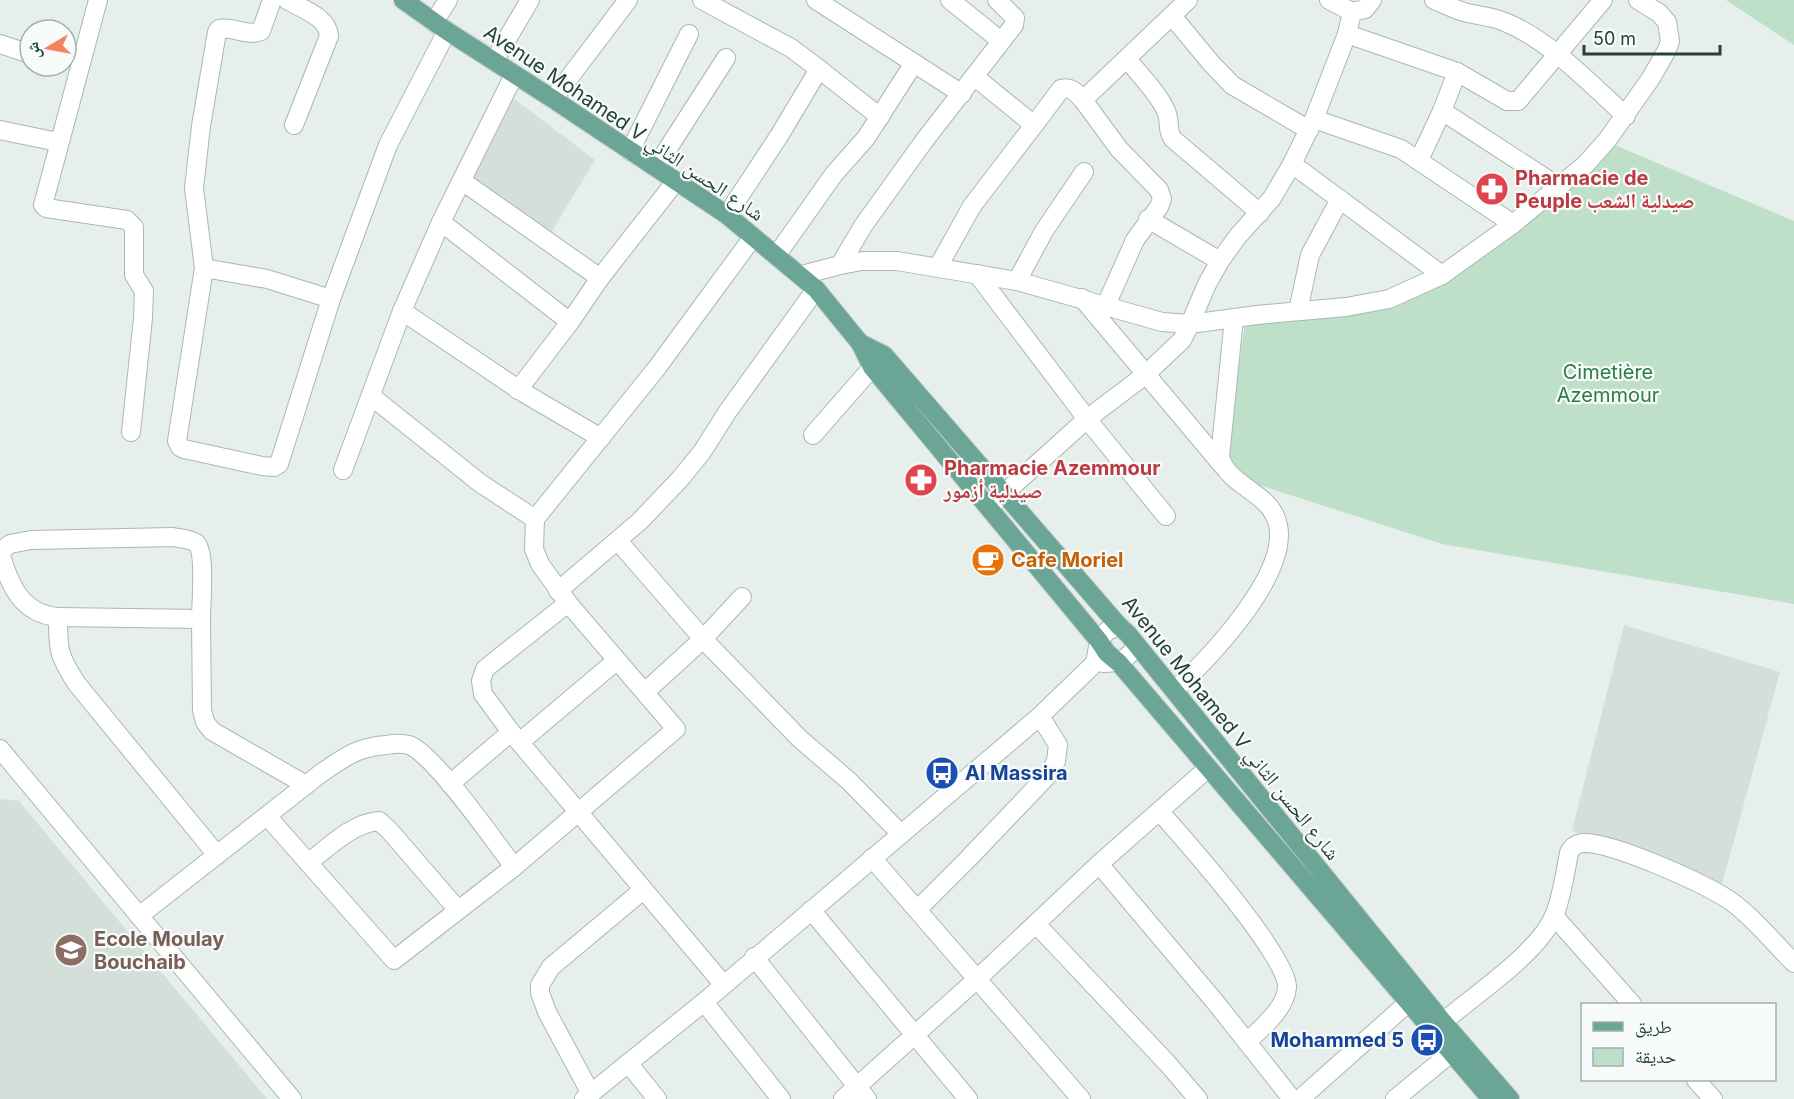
<svg xmlns="http://www.w3.org/2000/svg" width="1794" height="1099" viewBox="0 0 1794 1099" font-family="Inter,'Noto Naskh Arabic',sans-serif">
<style>
.built{fill:#d4dfda}
.green{fill:#bfe0c8}
.lines{fill:none;stroke-linecap:round;stroke-linejoin:round}
.minor-casing{stroke:#a8b8b2;stroke-width:20}
.major-casing{stroke:#c2cac8;stroke-width:20}
.minor{stroke:#fff;stroke-width:18}
.major{stroke:#6aa596;stroke-width:18}
.labels{text-anchor:middle;dominant-baseline:central;stroke-width:4.5;stroke-linejoin:round;paint-order:stroke}
.street-label{font-size:20px;fill:#24423a;stroke:#f7fbf9}
.health-label{font-size:20px;font-weight:bold;fill:#be3a42;stroke:#f7fbf9;text-anchor:start}
.park-label{font-size:20px;fill:#2d7a4b;stroke:#f7fbf9}
.food-label{font-size:20px;font-weight:bold;fill:#c56008;stroke:#f7fbf9;text-anchor:start}
.transit-label{font-size:20px;font-weight:bold;fill:#164399;stroke:#f7fbf9;text-anchor:start}
.education-label{font-size:20px;font-weight:bold;fill:#785e54;stroke:#f7fbf9;text-anchor:start}
</style>
<rect width="100%" height="100%" fill="#e6efeb"/>
<g class="built">
<polygon points="501,89 595,160 547,239 456,174"/>
<polygon points="1624,625 1780,672 1721,888 1572,831"/>
<polygon points="0,799 19,801 267,1099 0,1099"/>
</g>
<g class="green">
<polygon points="1726,0 1794,0 1794,45"/>
<polygon points="1610,143 1794,221 1794,604 1442,544 1244,480 1225,460 1246,317 1379,306 1530,215"/>
</g>
<g class="lines">
<defs>
<g id="minor">
<polyline points="98,0 43,205 46,208 127,220 134,227 134,275 144,291 143,318 131,432"/>
<path d="M272 0 261 31C248 37 233 26 219 29L217 32 201 126 194 188 204 268 177 441 180 447 184 449 262 466 274 467 279 464 331 299 388 145 447 31"/>
<path d="M287 0C302 9 328 17 329 36L294 125"/>
<polyline points="702,0 791,48 819,69"/>
<polyline points="816,0 962,94"/>
<polyline points="950,0 1001,41"/>
<path d="M1434 0C1444 4 1454 9 1464 12 1478 16 1491 16 1505 22 1551 41 1589 83 1626 116"/>
<polyline points="1352,12 1365,9 1372,0"/>
<polyline points="1172,16 1211,63 1232,85 1309,130"/>
<polyline points="434,22 448,0"/>
<polyline points="1347,34 1457,72 1442,111 1419,160"/>
<polyline points="0,44 30,54"/>
<path d="M1127 59C1139 74 1159 94 1166 111 1171 121 1166 130 1173 139L1260 213"/>
<polyline points="494,61 530,0"/>
<polyline points="1457,72 1507,101 1518,101 1603,0"/>
<polyline points="553,99 628,0"/>
<polyline points="1083,100 1119,149 1159,190 1162,199 1159,207 1135,240 1106,305"/>
<polyline points="1442,111 1559,187"/>
<polyline points="1314,119 1401,149 1513,224"/>
<path d="M1034 125 1061 89C1072 86 1076 93 1083 100L1188 0"/>
<polyline points="0,130 58,142"/>
<polyline points="630,151 689,34"/>
<polyline points="1292,164 1442,275"/>
<polyline points="656,167 726,58"/>
<polyline points="462,181 600,278 676,181"/>
<polyline points="727,215 779,136 819,69 880,117"/>
<polyline points="1148,219 1220,261"/>
<polyline points="441,222 570,322"/>
<polyline points="776,256 834,174 866,138 914,63"/>
<polyline points="840,265 863,226 924,141 1014,25 1015,18 997,0"/>
<polyline points="938,267 972,206 1034,125 975,77"/>
<polyline points="204,268 267,279 331,299"/>
<polyline points="977,274 1087,419 1166,516"/>
<polyline points="802,275 840,265 862,261 897,261 1017,281 1162,322 1190,324 1257,315 1346,307 1389,299 1442,275 1513,224 1586,164 1608,139 1651,78 1667,50 1670,41 1667,22 1659,13 1638,0"/>
<polyline points="1017,281 1044,231 1084,172"/>
<polyline points="1082,298 1223,466"/>
<polyline points="402,311 524,393 601,438"/>
<polyline points="1298,311 1310,255 1340,199"/>
<polyline points="518,390 570,322 600,278"/>
<polyline points="371,396 480,483 535,519"/>
<polyline points="813,435 882,356"/>
<polyline points="343,470 402,311 441,222 514,75"/>
<polyline points="989,507 1087,419 1145,375 1182,340 1190,324 1207,284 1220,261 1238,236 1272,198 1292,164 1314,119 1347,34 1352,12 1329,0"/>
<polyline points="618,541 703,639 800,739 849,781 900,833"/>
<path d="M0 552 10 544 31 540 172 537C179 538 190 539 196 543 206 552 201 604 201 619L58 617C58 650 58 655 77 684L217 855"/>
<path d="M0 552C9 584 21 614 58 617"/>
<polyline points="558,591 640,521 680,479 702,452 728,411 816,289"/>
<polyline points="568,603 485,669 481,681 483,694 511,732 723,984"/>
<polyline points="201,619 202,710 205,722 212,731 306,785"/>
<path d="M1103 663C1119 663 1127 660 1136 646"/>
<path d="M1174 691C1207 660 1299 567 1275 516 1264 491 1228 485 1220 457L1234 318"/>
<polyline points="645,692 703,639 742,597"/>
<polyline points="520,742 616,661"/>
<polyline points="0,749 292,1099"/>
<polyline points="450,784 511,732"/>
<path d="M1160 812C1184 839 1288 956 1287 987 1286 1009 1261 1028 1247 1042"/>
<polyline points="267,816 394,960 514,867"/>
<polyline points="872,858 1081,1099"/>
<path d="M308 863C329 847 352 823 379 821L389 830 458 910"/>
<polyline points="1099,864 1216,1003 1292,1099"/>
<polyline points="918,909 968,859 1050,773 1056,761 1058,745 1040,716"/>
<polyline points="811,910 968,1099"/>
<path d="M139 916 320 774C343 758 357 747 386 745 392 744 402 743 409 745 434 754 495 842 514 867L676 729 568 603 540 564 534 549 535 519 656 369 753 237"/>
<polyline points="1554,916 1632,1004"/>
<polyline points="1036,924 1167,1063 1198,1099"/>
<polyline points="754,957 867,1099"/>
<polyline points="704,1002 781,1099"/>
<path d="M1434 1030C1467 999 1536 957 1554 916 1562 897 1565 873 1569 853 1572 846 1576 844 1583 843 1613 842 1706 884 1732 902 1755 919 1774 943 1794 963"/>
<polyline points="628,1063 657,1099"/>
<polyline points="1696,1080 1713,1099"/>
<polyline points="591,1094 547,1012 540,993 540,985 551,967 643,890"/>
<polyline points="584,1099 704,1002 1040,716 1095,663 1099,641 1107,631 1119,626"/>
<polyline points="843,1099 976,980 1099,864 1207,769"/>
<polyline points="1300,1099 1419,993"/>
<polyline points="1395,1099 1451,1053"/>
</g>
<g id="major">
<polyline points="403,0 447,31 553,99 727,215 816,289 860,343 872,367 1099,641 1107,653 1119,663 1491,1099"/>
<polyline points="860,343 884,355 1119,626 1128,634 1443,1022 1510,1099"/>
</g>
</defs>
<use href="#minor" class="minor-casing"/>
<use href="#major" class="major-casing"/>
<use href="#minor" class="minor"/>
<use href="#major" class="major"/>
</g>
<defs>
<symbol id="pharmacy-disc" viewBox="-11 -11 22 22"><circle r="9.5" fill="#e0444e" stroke="#f7fbf9"/><path d="M-2-6h4v4h4v4h-4v4h-4v-4h-4v-4h4Z" fill="#fff"/></symbol>
<symbol id="cafe-disc" viewBox="-11 -11 22 22"><circle r="9.5" fill="#e8710a" stroke="#f7fbf9"/><path d="M-5.5-4.5H6V0H3Q3 3.5 0 3.5H-2.5Q-5.5 3.5-5.5 0ZM3-3.2v2h1.7v-2ZM-6 4.5H4V6H-6Z" fill="#fff"/></symbol>
<symbol id="bus-disc" viewBox="-11 -11 22 22"><circle r="9.5" fill="#1a4fb4" stroke="#f7fbf9"/><path d="M-5-6H5V4H4V6H2V4H-2V6H-4V4H-5ZM-3.5-4V0h7V-4ZM-3.5 1.2v1.5H-2V1.2ZM2 1.2v1.5H3.5V1.2Z" fill="#fff"/></symbol>
<symbol id="school-disc" viewBox="-11 -11 22 22"><circle r="9.5" fill="#8d6e63" stroke="#f7fbf9"/><path d="M0-5L7-2L0 1L-7-2ZM-4 1L0 2.5L4 1V4Q0 6-4 4Z" fill="#fff"/></symbol>
</defs>
<g fill-rule="evenodd">
<use href="#pharmacy-disc" x="1473" y="170" width="38" height="38"/>
<use href="#pharmacy-disc" x="902" y="461" width="38" height="38"/>
<use href="#cafe-disc" x="969" y="541" width="38" height="38"/>
<use href="#bus-disc" x="923" y="754" width="38" height="38"/>
<use href="#school-disc" x="52" y="931" width="38" height="38"/>
<use href="#bus-disc" x="1408" y="1021" width="38" height="38"/>
</g>
<g class="labels">
<g class="street-label">
<text transform="translate(624 123) rotate(34)">Avenue Mohamed V شارع الحسن الثاني</text>
<text transform="translate(1231 728) rotate(51)">Avenue Mohamed V شارع الحسن الثاني</text>
</g>
<g class="health-label">
<text x="1515" y="178">Pharmacie de<tspan x="1515" dy="23">Peuple صيدلية الشعب</tspan></text>
<text x="944" y="468">Pharmacie Azemmour<tspan x="944" dy="23">صيدلية أزمور</tspan></text>
</g>
<g class="park-label">
<text x="1608" y="372">Cimetière<tspan x="1608" dy="23">Azemmour</tspan></text>
</g>
<g class="food-label">
<text x="1011" y="560">Cafe Moriel</text>
</g>
<g class="transit-label">
<text x="965" y="773">Al Massira</text>
<text x="1404" y="1040" text-anchor="end">Mohammed 5</text>
</g>
<g class="education-label">
<text x="94" y="939">Ecole Moulay<tspan x="94" dy="23">Bouchaib</tspan></text>
</g>
</g>
<rect x="1581" y="1003" width="195" height="78" fill="#f7fbf9" stroke="#a3b1ad" stroke-width="1.5"/>
<rect x="1593" y="1022" width="30" height="9" fill="#6aa596" stroke="#a3b1ad" stroke-width="1.5"/>
<text x="1635" y="1033" font-size="18" fill="#24423a">طريق</text>
<rect x="1593" y="1048" width="30" height="18" fill="#bfe0c8" stroke="#a3b1ad" stroke-width="1.5"/>
<text x="1635" y="1063" font-size="18" fill="#24423a">حديقة</text>
<g transform="translate(48 48) rotate(260)"><circle r="28" fill="#f7fbf9" stroke="#a3b1ad" stroke-width="1.5"/>
<path d="M0-4.5L10 22L0 15L-10 22Z" fill="#f4845f"/>
<text y="-9" font-size="16" font-weight="bold" text-anchor="middle" fill="#24423a">ش</text>
</g>
<path d="M1584 45v9h136v-9" fill="none" stroke="#24423a" stroke-width="3"/>
<text x="1593" y="45" font-size="18" fill="#24423a" stroke="#f7fbf9" stroke-width="4.5" paint-order="stroke">50 m</text>
</svg>
